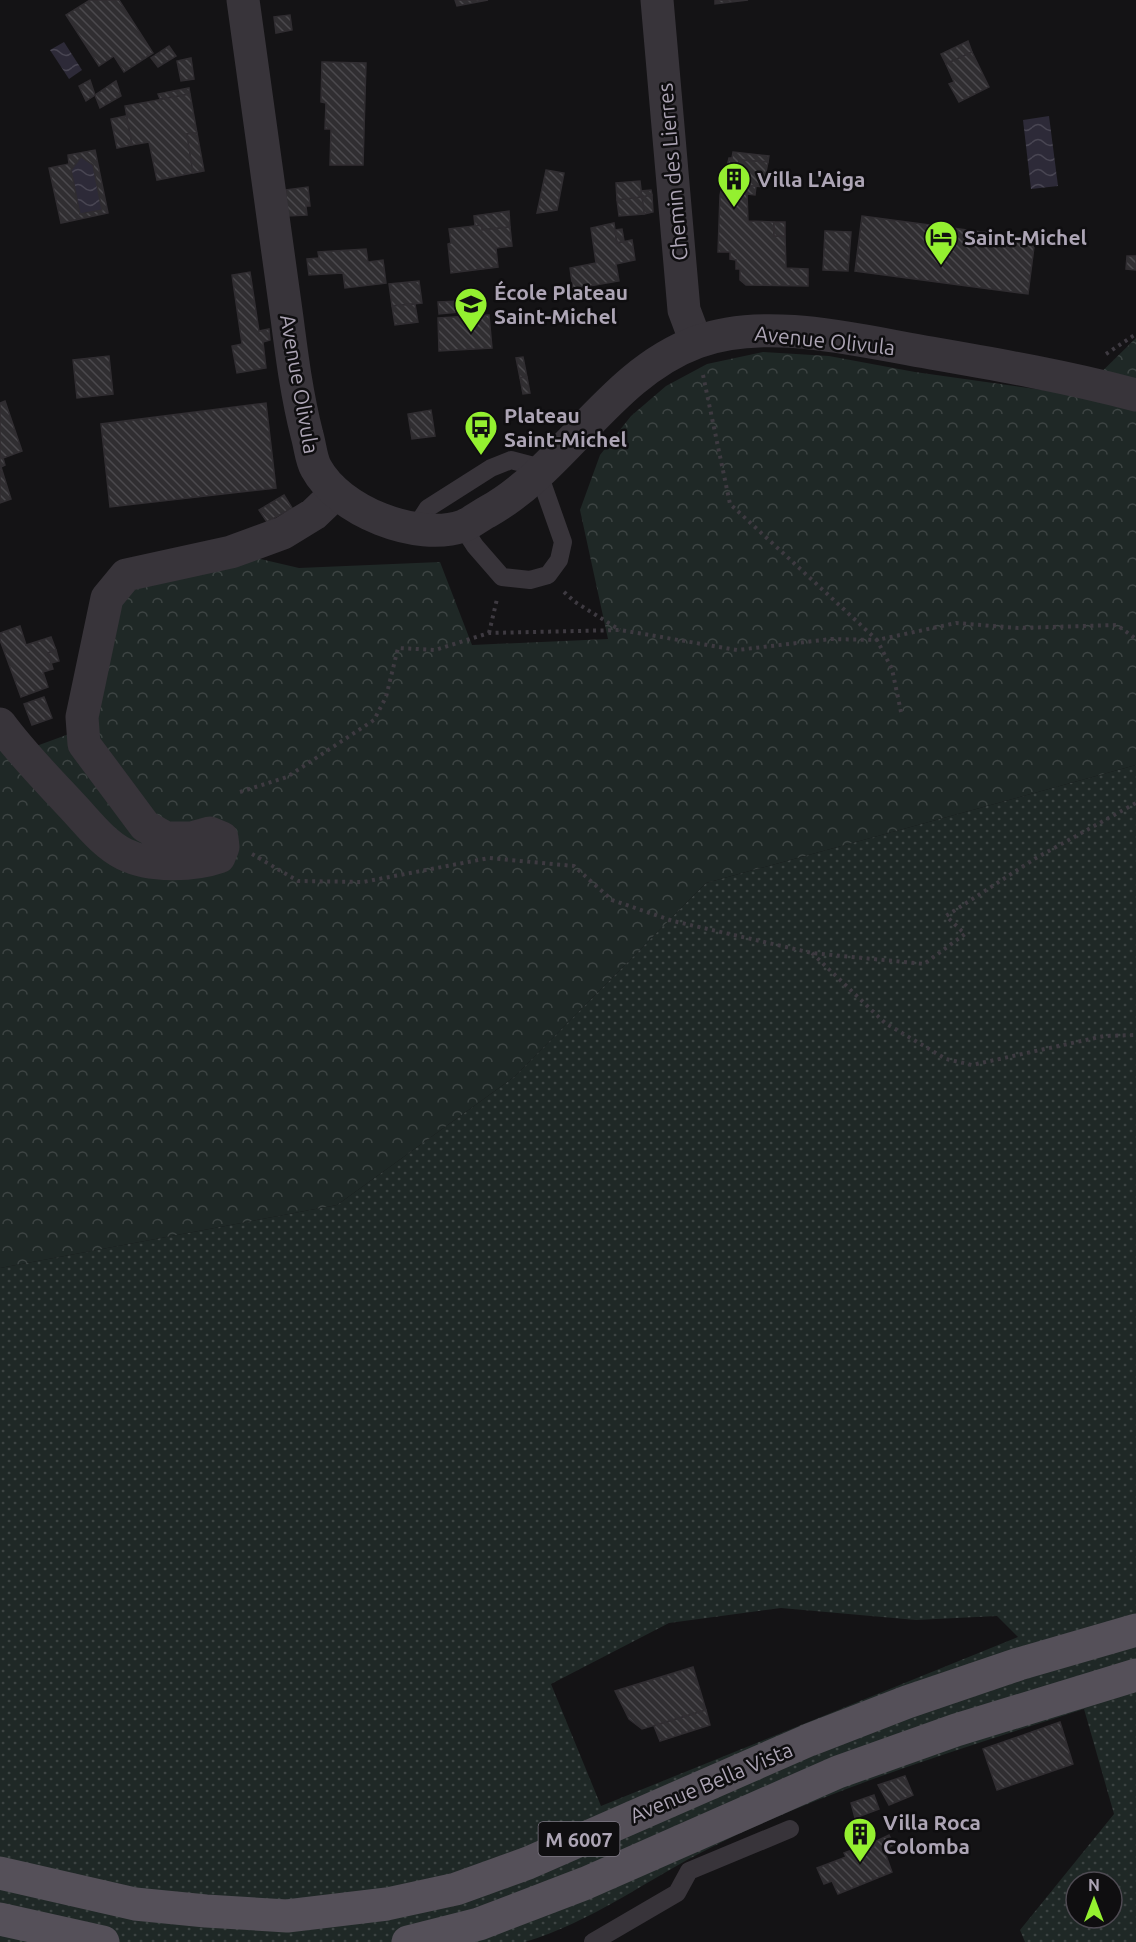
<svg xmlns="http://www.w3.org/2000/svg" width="1136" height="1942" viewBox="0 0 1136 1942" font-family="Ubuntu,sans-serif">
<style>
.grass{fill:url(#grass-dots);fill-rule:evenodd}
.forest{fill:url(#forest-crowns)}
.water{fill:url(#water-waves)}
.building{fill:url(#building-back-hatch);stroke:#302d31;stroke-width:1.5;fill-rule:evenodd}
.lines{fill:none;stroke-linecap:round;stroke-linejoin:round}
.path{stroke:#3e3a41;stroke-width:4;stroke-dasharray:3 4.5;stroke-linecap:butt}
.service{stroke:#38343a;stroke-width:18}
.minor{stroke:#38343a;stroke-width:33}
.tertiary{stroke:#38343a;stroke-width:33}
.primary{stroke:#555059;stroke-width:33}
.labels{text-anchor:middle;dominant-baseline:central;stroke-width:5;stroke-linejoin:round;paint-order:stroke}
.shield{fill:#0f0e10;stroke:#7e7884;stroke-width:1.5}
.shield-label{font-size:20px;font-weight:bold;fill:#ada5b5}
.street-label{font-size:21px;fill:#ada5b5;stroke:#0f0e10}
.poi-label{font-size:21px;font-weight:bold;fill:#ada5b5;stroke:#0f0e10;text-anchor:start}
</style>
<defs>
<pattern id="grass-dots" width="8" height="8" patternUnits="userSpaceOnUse" patternTransform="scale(1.5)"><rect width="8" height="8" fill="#1f2826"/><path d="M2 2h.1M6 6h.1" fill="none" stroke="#3d4443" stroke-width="1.8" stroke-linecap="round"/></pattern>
<pattern id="forest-crowns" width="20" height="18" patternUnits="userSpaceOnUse" patternTransform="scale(1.5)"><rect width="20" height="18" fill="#1f2826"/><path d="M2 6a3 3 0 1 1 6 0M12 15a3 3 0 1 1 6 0" fill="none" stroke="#3d4443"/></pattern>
<pattern id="water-waves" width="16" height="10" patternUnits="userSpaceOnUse" patternTransform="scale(1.5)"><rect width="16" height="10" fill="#2d2a38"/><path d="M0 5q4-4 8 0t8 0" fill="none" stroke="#494653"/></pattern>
<pattern id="building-back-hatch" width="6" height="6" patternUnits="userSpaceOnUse" patternTransform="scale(1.5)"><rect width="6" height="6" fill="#302e31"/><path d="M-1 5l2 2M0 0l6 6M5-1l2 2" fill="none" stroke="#4b494d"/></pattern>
</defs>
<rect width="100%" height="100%" fill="#141315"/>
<path class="grass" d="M1136 765V1942H1025L1020 1930 1114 1814 1084 1709C957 1750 830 1788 710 1848 648 1879 592 1922 525 1942H0V1268L337 1205 514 1077 706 883ZM781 1608 916 1620 997 1616 1018 1637 601 1806 551 1684 669 1623ZM1076 1882H1112V1918H1076Z"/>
<polygon class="forest" points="1136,338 1136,765 706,883 514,1077 337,1205 0,1268 0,724 20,752 69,734 107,598 231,552 299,568 440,562 472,645 608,639 580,510 600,455 631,416 666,386 707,364 763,352 829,356 915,372 1078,395"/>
<g class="water">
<polygon points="64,42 82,70 69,79 50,50"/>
<polygon points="1049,116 1058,186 1031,189 1023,120"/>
<polygon points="81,157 93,165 102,210 79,214 71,170"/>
</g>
<g class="building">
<polygon points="90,0 119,0 153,53 124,72 114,56 99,66 66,15"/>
<polygon points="455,0 488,0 457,6"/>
<polygon points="715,0 748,0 715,4"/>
<polygon points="290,15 292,30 276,33 274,17"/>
<polygon points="968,41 972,52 946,64 941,54"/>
<polygon points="169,46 176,56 158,67 151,58"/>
<polygon points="972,52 989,87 959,102 949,84 954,82 946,64"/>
<polygon points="191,58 194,79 181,81 177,61"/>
<polygon points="322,62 366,63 363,165 330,165 331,129 325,129 326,103 321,102"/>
<polygon points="90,80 95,95 86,101 79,86"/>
<polygon points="116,81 121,96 100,108 95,95"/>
<polygon points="189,88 190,94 160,99 158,94"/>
<polygon points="190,94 197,133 187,134 193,173 157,180 149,142 132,145 125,106"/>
<polygon points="126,116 132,145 117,148 111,119"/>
<polygon points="197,133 204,171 193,173 187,134"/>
<path d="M95 150 108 213 61 223 49 168 69 164 68 155ZM81 157 93 165 102 210 80 214 71 170Z"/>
<polygon points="733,152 769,156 768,162 739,160 737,184 756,186 755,195 747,194 748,221 774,222 774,236 785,236 786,268 808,269 808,286 746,285 740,280 740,269 736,269 736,260 730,259 730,252 718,252 720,195 729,158 732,158"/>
<polygon points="739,160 768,162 763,187 737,184"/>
<polygon points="546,170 564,173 557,210 537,213"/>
<polygon points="640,181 642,197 617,200 616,183"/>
<polygon points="308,187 310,206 306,206 307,215 287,216 286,190"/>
<polygon points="651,190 652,195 642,197 641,191"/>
<polygon points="652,195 653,212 644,214 642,197"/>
<polygon points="642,197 644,214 619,216 617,200"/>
<polygon points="509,211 510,227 482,230 482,225 475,226 474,216"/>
<polygon points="862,216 1035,239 1028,294 855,271"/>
<rect x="774" y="222" width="11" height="14"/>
<polygon points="614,223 617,243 632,240 635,260 616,264 619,281 573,289 570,268 596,263 591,228"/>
<polygon points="482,225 482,230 510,227 512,246 496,248 498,267 451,273 448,244 451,243 449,229"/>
<polygon points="622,229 624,241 617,243 615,230"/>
<polygon points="825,231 851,232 848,271 823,270"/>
<polygon points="366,249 368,262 383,260 386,283 345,288 343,273 309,275 307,259 319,258 318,252"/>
<polygon points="1127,256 1136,256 1136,270 1126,269"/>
<polygon points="250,272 259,331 269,329 270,340 263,342 266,368 237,373 232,346 242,344 232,275"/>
<polygon points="419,281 422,303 392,306 389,284"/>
<polygon points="459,301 459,312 439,314 438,302"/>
<polygon points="415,304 418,322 395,325 392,306"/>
<polygon points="489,315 492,348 439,351 438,318"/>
<polygon points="109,356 113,394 77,398 73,360"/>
<polygon points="523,357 527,377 520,378 516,358"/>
<polygon points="527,377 530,393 523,394 520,378"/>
<polygon points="5,401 22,451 3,458 5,465 1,467 11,499 0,503 0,403"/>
<polygon points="266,403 276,488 110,507 101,424"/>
<polygon points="431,410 435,436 412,439 408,414"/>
<polygon points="284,495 292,508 267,522 259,510"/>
<polygon points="20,626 26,645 51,637 56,650 48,653 53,669 43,672 48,687 21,697 0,640 0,633"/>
<polygon points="56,650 59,661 51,663 48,653"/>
<polygon points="44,697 52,718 32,725 24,704"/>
<polygon points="693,1667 706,1710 642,1729 629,1719 615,1691"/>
<polygon points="706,1710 710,1725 660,1741 654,1726"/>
<polygon points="1060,1722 1073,1764 997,1790 983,1749"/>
<polygon points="905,1776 913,1795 889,1805 878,1785"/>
<polygon points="874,1795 879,1809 855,1818 851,1803"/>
<polygon points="889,1835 894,1845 884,1850 892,1872 838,1894 832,1881 824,1884 817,1868 846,1857 844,1853 866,1845 868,1849 874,1846 872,1843"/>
</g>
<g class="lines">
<g class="path">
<polyline points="1106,354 1136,334"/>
<polyline points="703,375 730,504 877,640 956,623 1018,628 1117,625 1136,639"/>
<polyline points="564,592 575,602 620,630"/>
<polyline points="489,633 497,599"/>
<polyline points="240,792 287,777 374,720 386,697 398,648 435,650 489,633 620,630 737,650 831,639 877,640 892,669 901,712"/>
<polyline points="252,854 298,881 363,882 489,858 574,866 612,900 673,921 812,953 924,964 965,934 946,916 1036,858 1136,803"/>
<polyline points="812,953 885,1023 946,1059 972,1065 1104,1036 1136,1035"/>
</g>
<g class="service">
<polyline points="415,528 428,508 491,468 511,460 530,465 539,474 563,542 559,560 548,575 530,580 502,577 475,546 462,526"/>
<polyline points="593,1942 677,1893 689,1871 790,1829"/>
</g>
<g class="minor">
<polyline points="657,0 684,310 696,342"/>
<path d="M0 724C22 754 48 780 73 807 89 824 104 844 124 854 150 867 193 866 219 857L223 847 222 838 210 833 192 838H166L145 826 84 744 82 717 107 598 126 575 231 552 283 533 314 514 336 493"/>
</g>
<path class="tertiary" d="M243 0C258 106 272 212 287 318 292 357 297 396 307 435 310 445 311 459 316 468 339 511 417 542 463 526 471 523 479 516 487 512 566 468 610 374 697 342 766 316 860 341 931 353 1000 365 1068 377 1136 395"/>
<g class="primary">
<polyline points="0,1873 135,1904 206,1911 287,1916 387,1904 456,1889 528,1863 809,1740 907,1702 1019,1664 1136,1630"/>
<polyline points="0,1919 103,1942"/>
<polyline points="408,1942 479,1924 586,1883 838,1772 956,1730 1136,1675"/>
</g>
</g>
<defs>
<symbol id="building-pin" viewBox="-11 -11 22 30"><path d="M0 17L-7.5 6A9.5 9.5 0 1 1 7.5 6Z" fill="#94f030" stroke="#0f0e10"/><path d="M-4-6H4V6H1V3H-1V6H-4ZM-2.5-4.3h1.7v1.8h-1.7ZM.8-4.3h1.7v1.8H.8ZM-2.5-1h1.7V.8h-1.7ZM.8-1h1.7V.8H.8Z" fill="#111"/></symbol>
<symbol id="hotel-pin" viewBox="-11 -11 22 30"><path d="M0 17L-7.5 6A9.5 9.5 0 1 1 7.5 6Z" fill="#94f030" stroke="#0f0e10"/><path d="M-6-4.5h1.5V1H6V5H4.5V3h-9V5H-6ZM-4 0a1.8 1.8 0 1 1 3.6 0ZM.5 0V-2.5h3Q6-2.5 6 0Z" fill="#111"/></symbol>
<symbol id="school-pin" viewBox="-11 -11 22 30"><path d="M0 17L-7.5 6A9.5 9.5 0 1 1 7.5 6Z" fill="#94f030" stroke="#0f0e10"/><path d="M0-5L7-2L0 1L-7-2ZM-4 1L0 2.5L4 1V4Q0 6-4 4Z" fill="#111"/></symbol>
<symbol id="bus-pin" viewBox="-11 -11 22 30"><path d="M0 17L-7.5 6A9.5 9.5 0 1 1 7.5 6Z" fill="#94f030" stroke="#0f0e10"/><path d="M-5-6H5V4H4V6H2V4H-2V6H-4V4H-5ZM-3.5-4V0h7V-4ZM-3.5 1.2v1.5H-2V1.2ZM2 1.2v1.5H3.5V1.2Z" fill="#111"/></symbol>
</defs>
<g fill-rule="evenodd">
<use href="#building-pin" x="715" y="160" width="38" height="52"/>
<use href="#hotel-pin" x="922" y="218" width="38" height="52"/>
<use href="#school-pin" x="452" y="285" width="38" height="52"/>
<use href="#bus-pin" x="462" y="408" width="38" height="52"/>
<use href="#building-pin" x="841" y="1815" width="38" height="52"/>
</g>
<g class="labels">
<rect class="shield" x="538.5" y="1822" width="81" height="34" rx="4.5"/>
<g class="shield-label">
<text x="579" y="1839">M 6007</text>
</g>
<g class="street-label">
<text transform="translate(672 172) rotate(-95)">Chemin des Lierres</text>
<text transform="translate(825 340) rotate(6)">Avenue Olivula</text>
<text transform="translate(300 384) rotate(80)">Avenue Olivula</text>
<text transform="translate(711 1782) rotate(-23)">Avenue Bella Vista</text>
</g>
<g class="poi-label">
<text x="757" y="179">Villa L'Aiga</text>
<text x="964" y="237">Saint-Michel</text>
<text x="494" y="292">École Plateau<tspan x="494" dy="24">Saint-Michel</tspan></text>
<text x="504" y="415">Plateau<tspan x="504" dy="24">Saint-Michel</tspan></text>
<text x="883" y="1822">Villa Roca<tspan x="883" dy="24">Colomba</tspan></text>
</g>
</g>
<g transform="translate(1094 1900)"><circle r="28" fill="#0f0e10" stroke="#4e4a52" stroke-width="1.5"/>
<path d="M0-4.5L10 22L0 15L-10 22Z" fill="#94f030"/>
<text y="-9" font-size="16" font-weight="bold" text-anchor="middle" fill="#ada5b5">N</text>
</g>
</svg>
